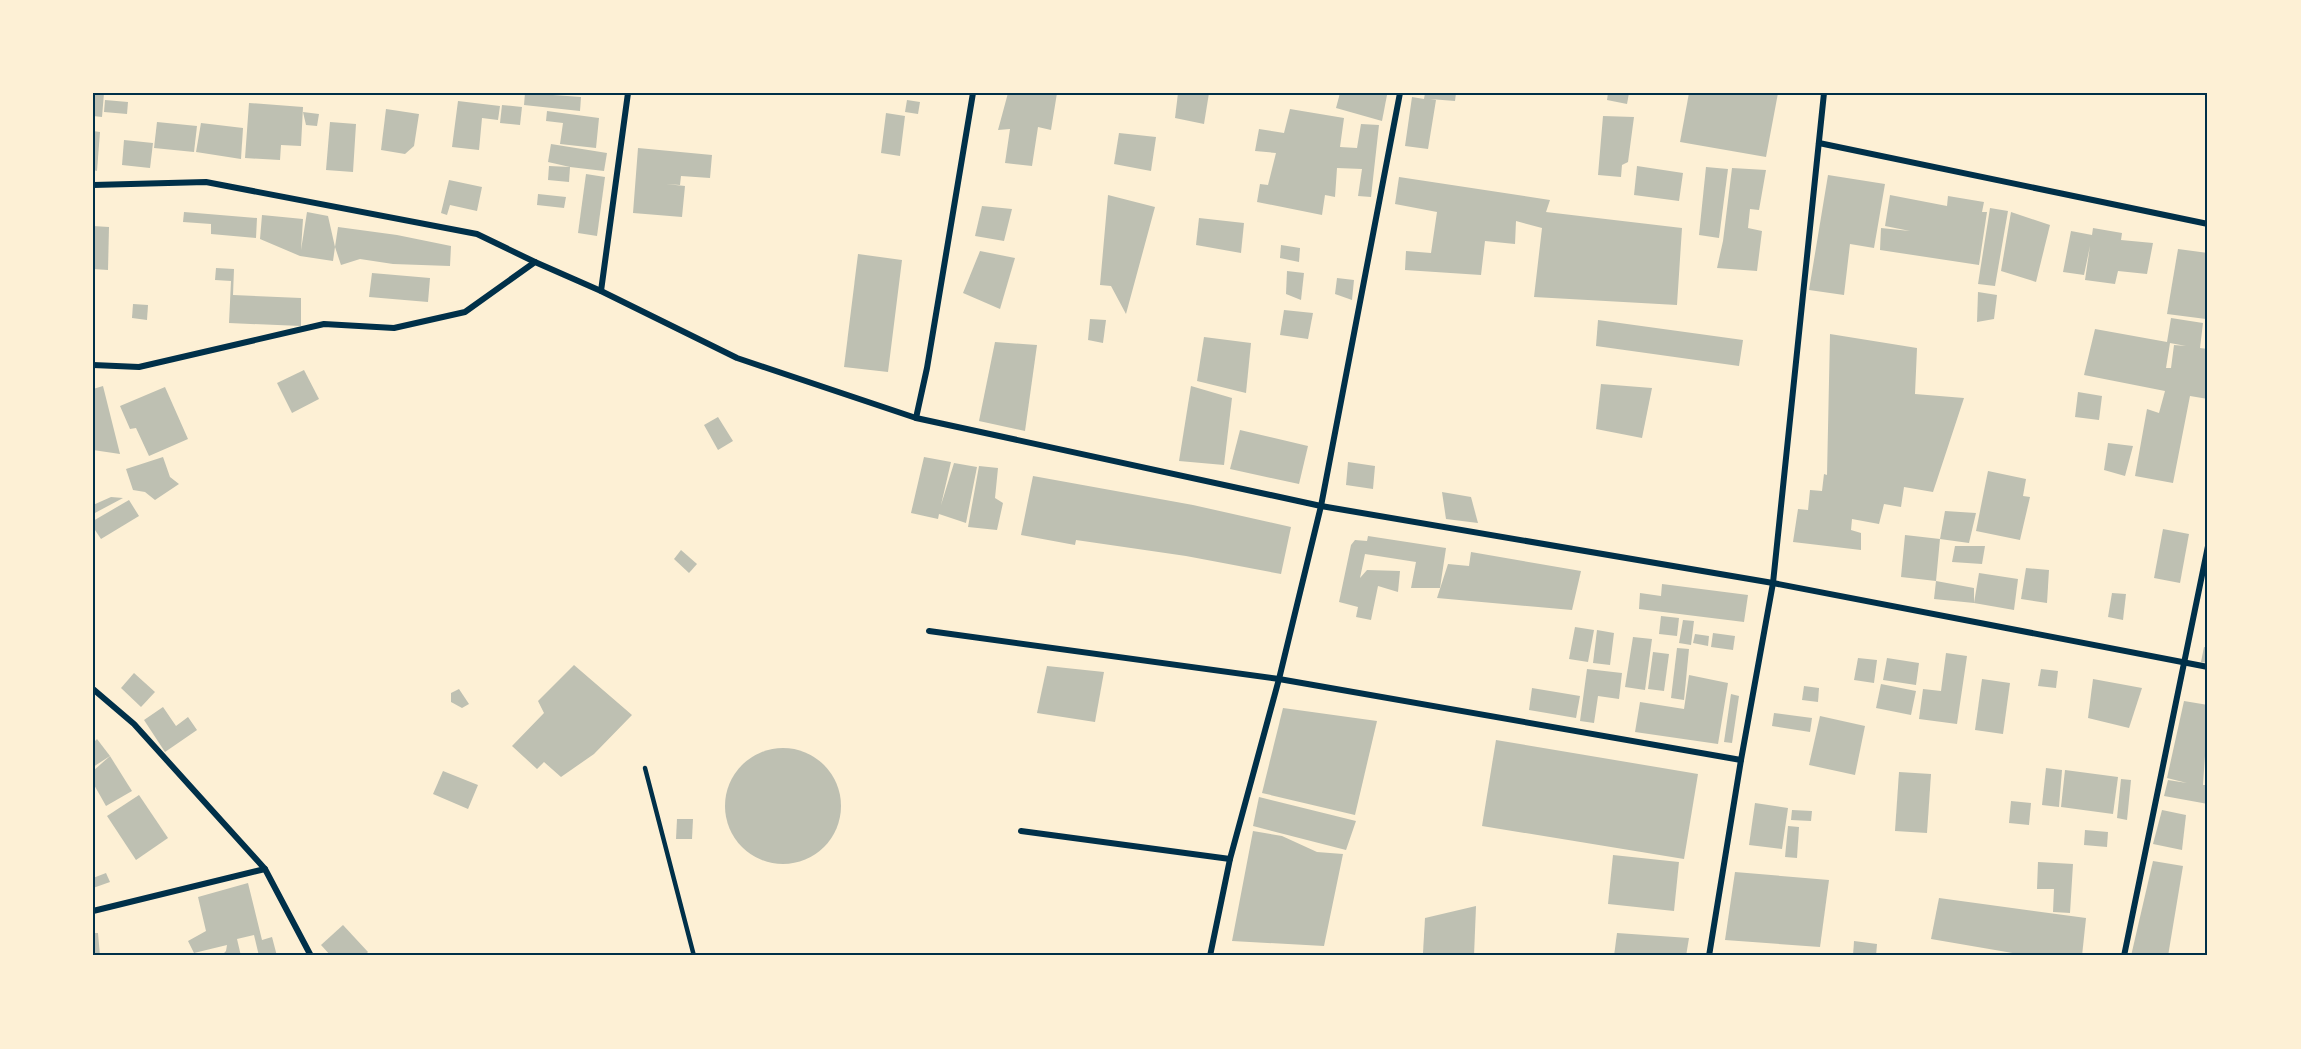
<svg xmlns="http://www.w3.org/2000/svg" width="2301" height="1049" viewBox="0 0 2301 1049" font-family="'Nunito Sans',sans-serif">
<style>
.building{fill:#bec0b2;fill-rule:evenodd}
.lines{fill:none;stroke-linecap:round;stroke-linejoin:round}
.service{stroke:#003049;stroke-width:4.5}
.minor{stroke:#003049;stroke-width:6}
.neatline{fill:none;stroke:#003049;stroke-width:2}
</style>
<rect width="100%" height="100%" fill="#fdf0d5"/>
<g class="building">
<polygon points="93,93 104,93 102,117 93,116"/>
<polygon points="525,93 581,97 580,111 524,105"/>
<polygon points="1008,93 1057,93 1051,130 1038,127 1032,166 1005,163 1010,129 998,130"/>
<polygon points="1178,93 1209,93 1204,124 1175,118"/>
<polygon points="1340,93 1387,95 1382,121 1336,108"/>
<polygon points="1425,93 1456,93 1455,101 1430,99 1436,100 1428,149 1405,146 1412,97 1424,99"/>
<polygon points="1608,93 1629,93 1627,104 1607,100"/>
<polygon points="1689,93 1778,93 1766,157 1680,142"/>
<polygon points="105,100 128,102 127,114 104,112"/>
<polygon points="907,100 920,102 918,114 905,112"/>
<polygon points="458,101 500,106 498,120 482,118 479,150 452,147"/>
<polygon points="249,103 303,107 301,146 281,145 280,160 245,158"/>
<polygon points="502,105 522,107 520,125 500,123"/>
<polygon points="386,109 419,114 414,146 405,154 381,150"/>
<polygon points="1290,109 1344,118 1340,147 1357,148 1361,124 1379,125 1371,197 1358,196 1362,169 1337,168 1335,197 1325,195 1322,215 1257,202 1260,184 1268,185 1276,153 1255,151 1259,129 1284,133"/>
<polygon points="547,111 599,118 596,148 560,144 563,123 546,121"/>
<polygon points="303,112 319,114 317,126 306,125"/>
<polygon points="886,113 905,116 900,156 881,153"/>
<polygon points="1603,116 1634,117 1628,162 1622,165 1621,177 1598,175"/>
<polygon points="157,122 197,126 194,152 154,148"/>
<polygon points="330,122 356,124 353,172 326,170"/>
<polygon points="201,123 243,128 241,159 196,152"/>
<polygon points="93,131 100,132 97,171 93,170"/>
<polygon points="1119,133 1156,137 1151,171 1114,164"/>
<polygon points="124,140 153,143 150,168 122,165"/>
<polygon points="551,144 607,153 604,171 570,167 548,162"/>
<polygon points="638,148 712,155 710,178 681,176 680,185 666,184 685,186 682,217 633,213"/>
<polygon points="549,166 570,167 569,182 548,180"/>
<polygon points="1637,166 1683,173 1679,201 1634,195"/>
<polygon points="1706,167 1728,169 1719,238 1699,235"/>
<polygon points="1732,168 1766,170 1759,210 1750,209 1748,228 1762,231 1757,271 1717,268 1723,241"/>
<polygon points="586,174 605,177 597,236 578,233"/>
<polygon points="1828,175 1885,184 1874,248 1850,244 1844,295 1809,290"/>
<polygon points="1399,177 1550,200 1546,212 1682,228 1677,305 1534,297 1542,228 1516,221 1515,244 1485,241 1481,275 1405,270 1406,251 1431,253 1437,212 1395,204"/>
<polygon points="449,180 482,187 477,211 450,205 447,215 441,213"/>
<polygon points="538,194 566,197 564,208 537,205"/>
<polygon points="1108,195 1155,207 1126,314 1111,286 1100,285"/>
<polygon points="1890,195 1947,206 1948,196 1984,202 1982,212 1987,212 1979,265 1880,250 1881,228 1910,231 1885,226"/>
<polygon points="982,206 1012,209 1004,241 975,236"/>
<polygon points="1990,208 2008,211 1995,286 1978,284"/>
<polygon points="184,212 257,218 256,238 211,234 211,224 183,222"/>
<polygon points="307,212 328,216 335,247 338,227 397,235 451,246 450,266 393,264 360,259 341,265 335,247 333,261 300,256 260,239 262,215 303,219 301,250"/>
<polygon points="2011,212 2050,225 2036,282 2001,271"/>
<polygon points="1199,218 1244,223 1241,253 1196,245"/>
<polygon points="93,226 109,227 108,270 93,269"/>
<polygon points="2093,228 2122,233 2121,240 2153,243 2147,274 2118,271 2115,284 2085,280 2090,246 2084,275 2063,272 2071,231 2092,235"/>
<polygon points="1281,245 1300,248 1299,262 1280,258"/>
<polygon points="2178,249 2208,253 2206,319 2167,314"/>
<polygon points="980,251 1015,258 1000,309 963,293"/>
<polygon points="858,254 902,260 888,372 844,367"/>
<polygon points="216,268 234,269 233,295 301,298 301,326 229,323 231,281 215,280"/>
<polygon points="1287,271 1304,273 1301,300 1286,294"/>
<polygon points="372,273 430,278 428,302 369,297"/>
<polygon points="1337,278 1354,280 1352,300 1335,294"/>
<polygon points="1978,292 1997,295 1994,319 1977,322"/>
<polygon points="133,304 148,305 147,320 132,318"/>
<polygon points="1284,310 1313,313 1308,339 1280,335"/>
<path d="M2171 318 2203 323 2200 348 2208 349V399L2190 396 2173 483 2135 476 2147 409 2159 413 2165 391 2084 375 2095 329 2167 342ZM2170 343 2186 346 2174 345 2171 368H2166Z"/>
<polygon points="1090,319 1106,320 1103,343 1088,340"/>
<polygon points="1598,320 1743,340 1739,366 1596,346"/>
<polygon points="1830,334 1917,348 1915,394 1964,398 1933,492 1904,487 1901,507 1884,504 1879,524 1852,519 1851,530 1861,533 1861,550 1793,542 1798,509 1808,510 1810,490 1822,491 1824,474 1827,475"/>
<polygon points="1204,337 1251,343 1246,393 1197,381"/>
<polygon points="995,342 1037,345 1025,431 979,421"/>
<polygon points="304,370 319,399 292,413 277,383"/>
<polygon points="1601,384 1652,388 1642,438 1596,429"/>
<polygon points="103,386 120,454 93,450 93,389"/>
<polygon points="1191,386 1232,398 1224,465 1179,461"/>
<polygon points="165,387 188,439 149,456 136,428 130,429 120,406"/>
<polygon points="2078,392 2102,396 2099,420 2075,417"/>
<polygon points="718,417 733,441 718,450 704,425"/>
<polygon points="1240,430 1308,446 1299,484 1230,469"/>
<polygon points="2108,443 2133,446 2125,476 2104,470"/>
<polygon points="163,457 170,477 179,484 155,500 145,492 133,490 126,469"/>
<polygon points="924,457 951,462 941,505 954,463 977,467 966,523 939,514 938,519 911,513"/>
<polygon points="1348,462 1375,466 1373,489 1346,485"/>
<polygon points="979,466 998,468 995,498 1003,503 997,530 968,527"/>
<polygon points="1988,471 2026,479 2023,496 2030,497 2020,540 1976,531"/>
<polygon points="1033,476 1193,505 1291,527 1281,574 1186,556 1076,540 1075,545 1021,535"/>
<polygon points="1442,492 1471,497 1478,523 1446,519"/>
<polygon points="111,497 123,498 93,514 93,505"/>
<polygon points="129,500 139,516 101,539 93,527 93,521"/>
<polygon points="1945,511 1976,513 1969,543 1940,539"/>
<polygon points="2163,529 2189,534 2180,583 2154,578"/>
<polygon points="1905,535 1940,539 1936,581 1974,588 1974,603 1934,599 1936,581 1901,577"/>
<polygon points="1368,536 1446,548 1440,588 1411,588 1416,562 1365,554 1360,578 1367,570 1400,571 1398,592 1378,586 1371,620 1356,617 1358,607 1339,602 1351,545 1355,540 1367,541"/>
<polygon points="1955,546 1985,546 1982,564 1952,562"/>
<polygon points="681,550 697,564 689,573 674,559"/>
<polygon points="1471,552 1581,571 1572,610 1437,598 1448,564 1469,566"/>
<polygon points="2026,568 2049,570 2047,603 2021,599"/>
<polygon points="1979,573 2018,579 2014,610 1974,603"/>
<polygon points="1662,584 1748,595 1744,622 1639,609 1640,593 1661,596"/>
<polygon points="2112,593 2126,594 2123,620 2108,617"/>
<polygon points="1661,616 1679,618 1677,636 1659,634"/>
<polygon points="1683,620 1694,621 1691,645 1679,643"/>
<polygon points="1575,627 1594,630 1588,662 1569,659"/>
<polygon points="1597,630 1614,633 1610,665 1593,663"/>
<polygon points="1713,633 1735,636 1733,650 1711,647"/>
<polygon points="1695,634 1709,636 1708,646 1693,643"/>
<polygon points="1633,637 1652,639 1645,690 1625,687"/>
<polygon points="2204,647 2208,648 2208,663 2201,662"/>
<polygon points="1677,648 1689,649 1684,700 1671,698"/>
<polygon points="1653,652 1669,654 1664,691 1648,689"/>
<polygon points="1946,653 1967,656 1957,724 1919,719 1923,689 1941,691"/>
<polygon points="1858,658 1877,660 1874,683 1854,680"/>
<polygon points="1887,658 1919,663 1916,685 1883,680"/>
<polygon points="574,665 632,715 594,754 561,777 544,762 537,769 512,746 544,713 538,701"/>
<polygon points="1047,666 1104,672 1095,722 1037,713"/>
<polygon points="1587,669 1622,673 1619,699 1598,696 1594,723 1580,721"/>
<polygon points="2041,669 2058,671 2056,688 2038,686"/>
<polygon points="134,673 155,692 141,707 121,688"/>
<polygon points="1689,675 1728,683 1718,744 1635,732 1640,702 1684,709"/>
<polygon points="1982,679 2010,683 2003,734 1975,730"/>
<polygon points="2093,679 2142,688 2129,728 2088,718"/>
<polygon points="1881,684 1916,691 1911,715 1876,708"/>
<polygon points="1804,686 1819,688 1818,702 1802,700"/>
<polygon points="1532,688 1580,696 1576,718 1529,710"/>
<polygon points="459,689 469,704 462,708 451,702 451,693"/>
<polygon points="1731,694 1739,696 1732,743 1724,742"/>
<polygon points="2184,701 2208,705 2208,757 2205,756 2203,785 2208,785 2208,804 2164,796 2168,780 2187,783 2167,778"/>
<polygon points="163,707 176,726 188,717 197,730 165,752 144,720"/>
<polygon points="1283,708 1377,721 1355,815 1262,793"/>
<polygon points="1774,713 1812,718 1810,732 1772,726"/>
<polygon points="1820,716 1865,726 1855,775 1809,765"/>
<polygon points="97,739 110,756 93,767 93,743"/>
<polygon points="1496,740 1698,774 1684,859 1482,826"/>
<circle cx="783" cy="806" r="58"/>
<polygon points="110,756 132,791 106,806 93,783 93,771"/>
<polygon points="2046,768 2062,770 2059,807 2042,805"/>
<polygon points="2065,770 2118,777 2113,814 2061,807"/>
<polygon points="443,771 478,785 468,809 433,794"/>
<polygon points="1899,772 1931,774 1927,833 1895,831"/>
<polygon points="2121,779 2131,780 2127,820 2117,818"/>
<polygon points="139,795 168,838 136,860 107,816"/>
<polygon points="1259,797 1356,821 1346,850 1253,826"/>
<polygon points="2011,801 2031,803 2029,825 2009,823"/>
<polygon points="1755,803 1788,808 1782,849 1749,845"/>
<polygon points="1792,810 1812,811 1811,821 1791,820"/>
<polygon points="2162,810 2186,815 2182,850 2153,844"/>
<polygon points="677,819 693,819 692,839 676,839"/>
<polygon points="1788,826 1799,827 1797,858 1785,857"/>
<polygon points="2085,830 2108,832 2107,847 2084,845"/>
<polygon points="1253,831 1282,836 1317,852 1343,854 1324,946 1232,941"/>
<polygon points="1613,855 1679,862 1674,911 1608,904"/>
<polygon points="2153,861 2183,866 2168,956 2131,956"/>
<polygon points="2038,862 2073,864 2070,913 2053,912 2054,889 2037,889"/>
<polygon points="1735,872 1829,880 1820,947 1725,940"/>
<polygon points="106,873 110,882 93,888 93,878"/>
<polygon points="248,883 262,940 272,937 277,956 259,956 254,935 237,939 241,956 221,956 226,951 227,945 194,953 188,941 206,931 198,897"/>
<polygon points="1939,898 2086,918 2082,956 2030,956 1931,939"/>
<polygon points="1476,906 1474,956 1447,956 1423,953 1425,918"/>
<polygon points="343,925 368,952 364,956 331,956 321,945"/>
<polygon points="93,933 98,933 100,956 93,956"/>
<polygon points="1617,933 1689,938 1686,956 1614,956"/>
<polygon points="1854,941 1877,944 1876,956 1853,956"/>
</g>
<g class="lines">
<polyline class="service" points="645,768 694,956"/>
<g class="minor">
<polyline points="1819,143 2208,224"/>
<polyline points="93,185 206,182 477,234 535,262"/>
<polyline points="601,291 628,93"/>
<polyline points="93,365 139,367 324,324 394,328 465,312 535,262 601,291 737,358 916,418 1321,506 1773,583 2208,667"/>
<polyline points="916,418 927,368 973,93"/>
<polyline points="929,631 1279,679 1741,760"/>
<polyline points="93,689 134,724 265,869 311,956"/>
<polyline points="1021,831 1230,859"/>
<polyline points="93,911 265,869"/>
<polyline points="1210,956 1230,859 1279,679 1321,506 1400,93"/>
<polyline points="1709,956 1741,760 1773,583 1824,93"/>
<polyline points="2124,956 2208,546"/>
</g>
</g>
<rect width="2301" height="1049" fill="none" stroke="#fdf0d5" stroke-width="189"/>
<rect x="94" y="94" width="2112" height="860" class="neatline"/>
</svg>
